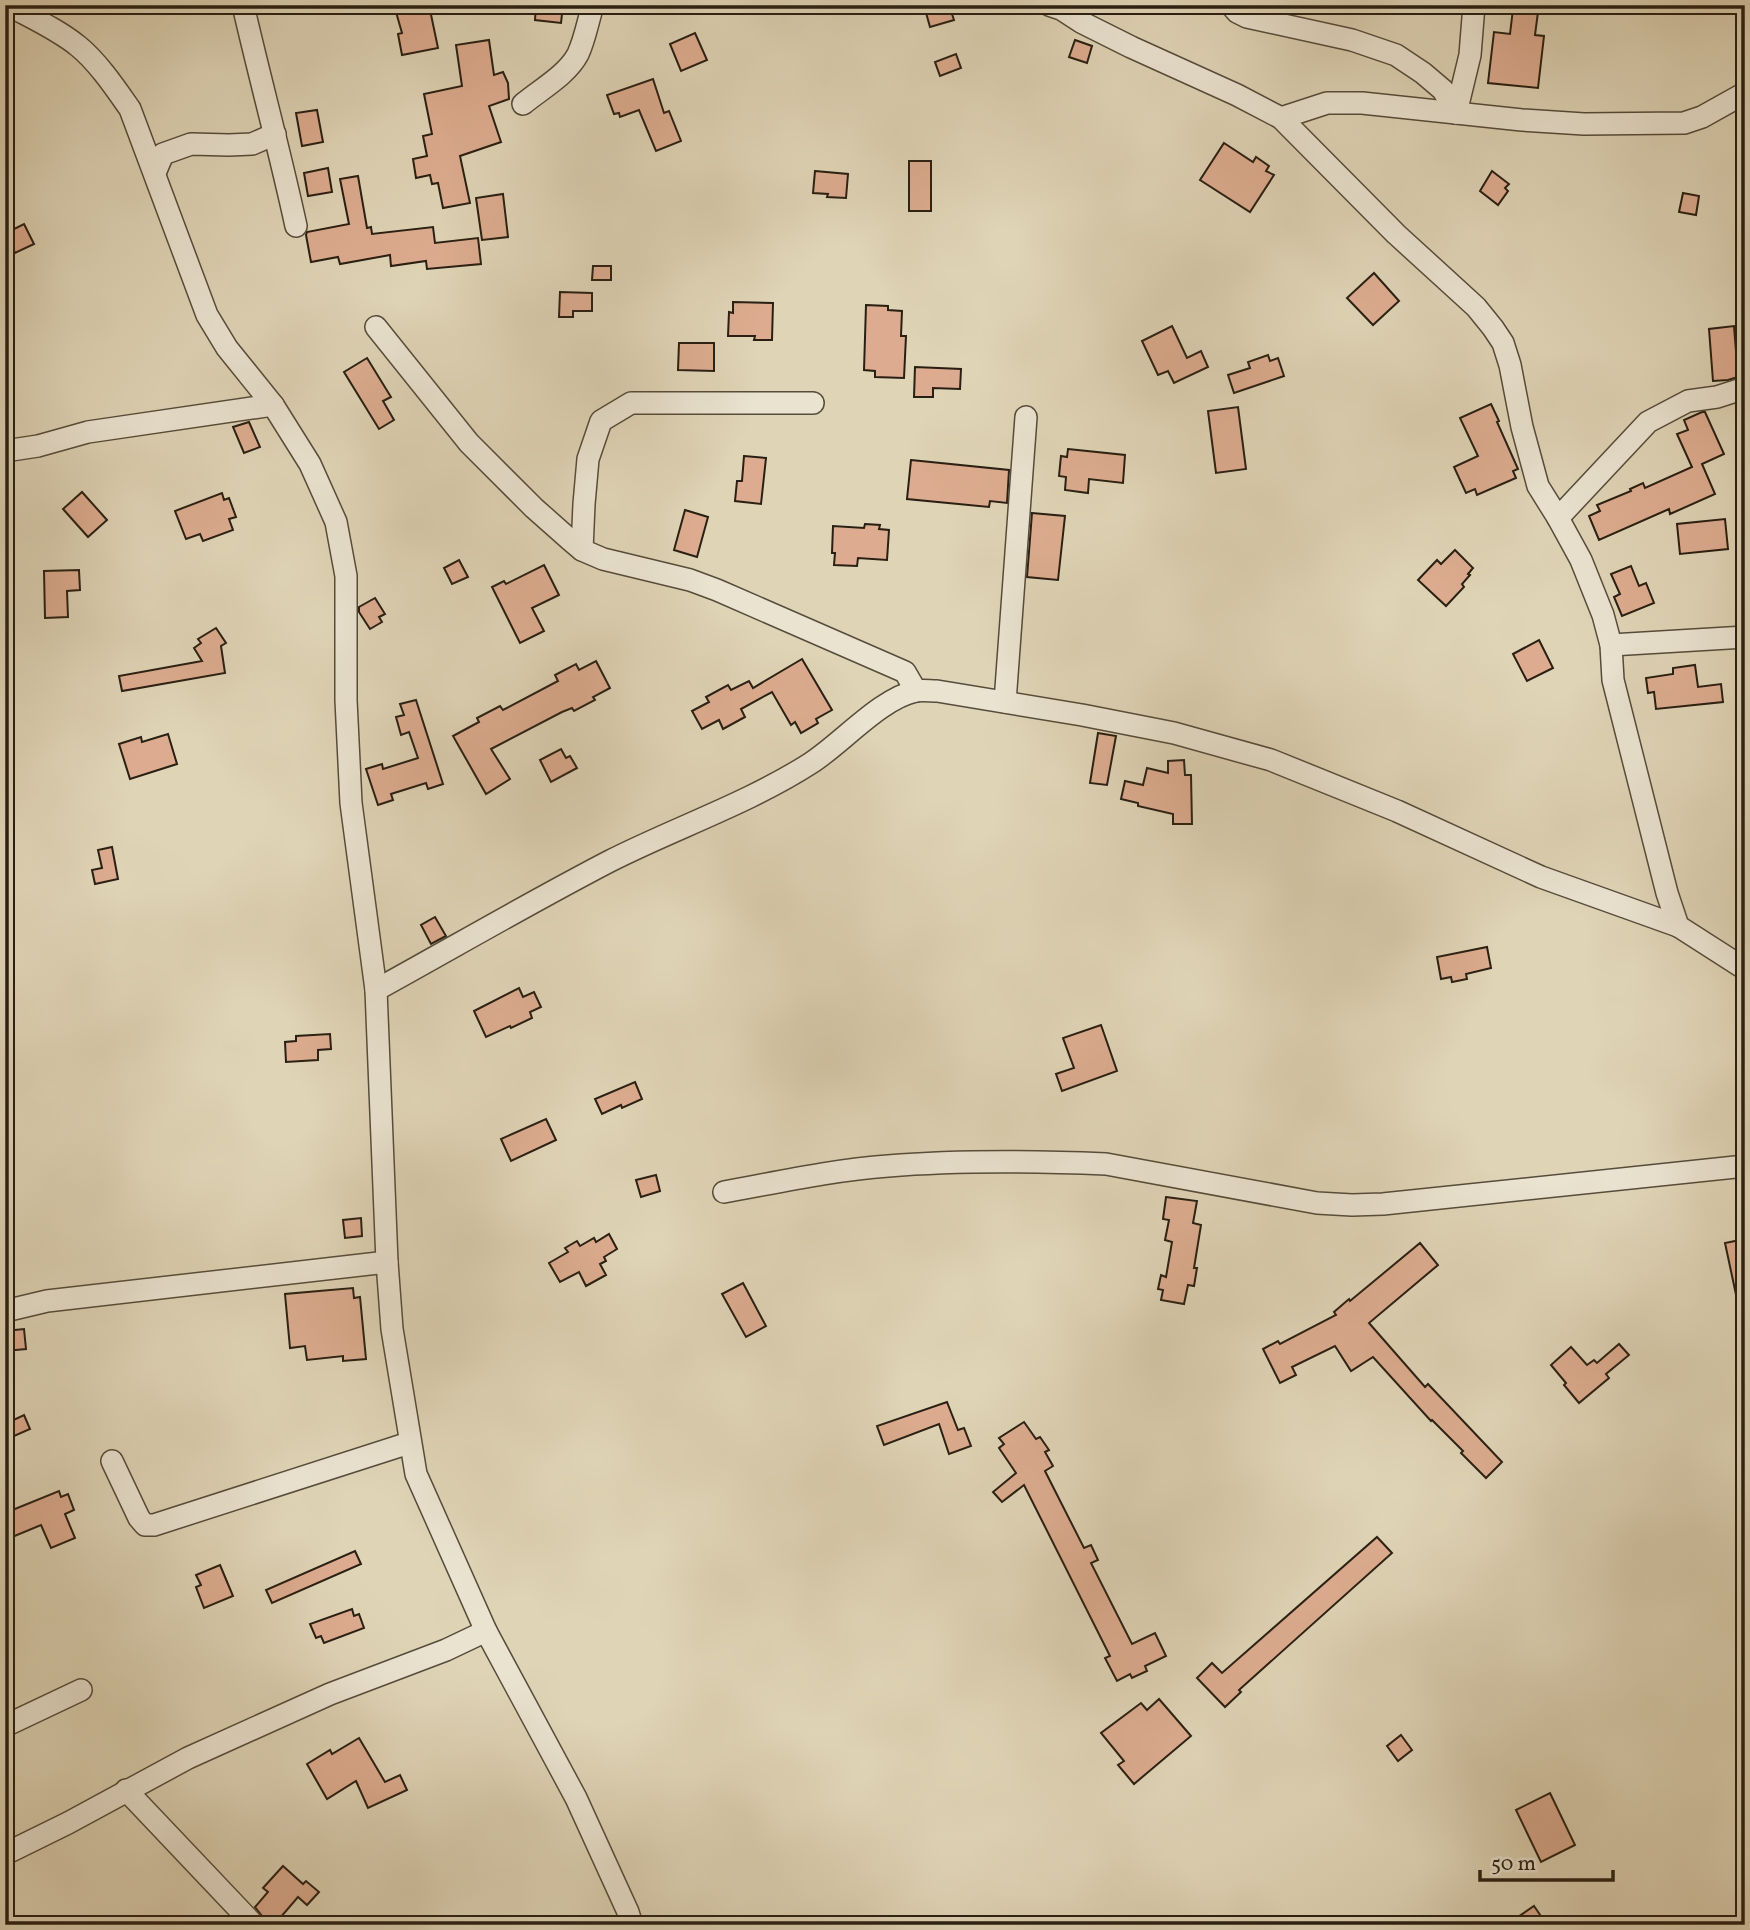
<svg xmlns="http://www.w3.org/2000/svg" width="1750" height="1930" viewBox="0 0 1750 1930" font-family="Vollkorn,serif">
<style>
.building{fill:#ddac90;stroke:#291f12;stroke-width:2}
.lines{fill:none;stroke-linecap:round;stroke-linejoin:round}
.street-casing{stroke:#564c3b;stroke-width:24}
.street{stroke:#eae3d0;stroke-width:21}
</style>
<rect width="100%" height="100%" fill="#dfd4b6"/>
<filter id="stains"><feTurbulence type="fractalNoise" baseFrequency=".00286" numOctaves="4"/><feColorMatrix values="0 0 0 0 .2 0 0 0 0 .09 0 0 0 0 .02 0 0 0 .5 -.17"/></filter>
<radialGradient id="worn" r=".72"><stop offset=".6" stop-color="#630" stop-opacity="0"/><stop offset="1" stop-color="#630" stop-opacity=".3"/></radialGradient>
<g class="building">
<polygon points="394,5 429,5 438,48 402,55 398,34 402,33"/>
<polygon points="536,5 563,5 561,23 535,20"/>
<polygon points="936,5 949,5 954,20 930,27 925,9"/>
<polygon points="1513,9 1538,12 1535,35 1544,36 1538,88 1488,83 1494,32 1510,34"/>
<polygon points="695,33 707,60 681,71 670,44"/>
<polygon points="489,40 494,75 503,72 508,83 509,99 489,106 501,142 460,156 470,203 443,208 438,183 432,184 430,175 416,178 413,159 427,156 423,136 432,134 424,94 462,86 456,45"/>
<polygon points="1075,40 1092,46 1087,63 1069,57"/>
<polygon points="956,54 961,68 940,76 935,62"/>
<polygon points="653,79 664,113 669,111 681,141 656,151 639,110 620,117 619,113 614,114 607,95"/>
<polygon points="317,110 323,142 302,146 296,113"/>
<polygon points="1224,143 1253,162 1256,157 1269,166 1266,171 1274,175 1250,212 1200,180"/>
<rect x="909" y="161" width="22" height="50"/>
<polygon points="328,168 332,192 308,196 304,173"/>
<polygon points="815,171 848,174 846,198 827,197 828,194 813,193"/>
<polygon points="1492,171 1509,184 1505,188 1508,191 1498,205 1480,191"/>
<polygon points="358,176 367,228 371,227 372,234 433,227 435,243 478,238 481,264 427,269 426,261 391,266 390,255 340,264 338,257 311,262 306,235 307,232 349,224 340,179"/>
<polygon points="1683,193 1699,196 1696,215 1679,212"/>
<polygon points="503,194 508,237 482,240 476,198"/>
<polygon points="24,224 34,244 15,253 6,233"/>
<polygon points="593,266 611,266 611,280 592,280"/>
<polygon points="1374,273 1399,301 1373,325 1347,298"/>
<polygon points="560,292 592,293 592,311 573,311 573,317 559,317"/>
<polygon points="733,302 773,303 772,340 754,340 755,336 728,336 729,312 733,313"/>
<polygon points="866,305 888,306 888,310 902,311 901,336 906,336 904,378 875,377 875,371 864,370"/>
<polygon points="1172,326 1187,358 1201,351 1208,367 1174,383 1168,371 1158,375 1142,341"/>
<polygon points="1734,326 1738,377 1728,380 1713,381 1709,329"/>
<polygon points="679,343 714,343 714,371 678,370"/>
<polygon points="1268,355 1270,361 1278,358 1284,376 1234,393 1228,375 1250,368 1248,362"/>
<polygon points="367,358 391,397 383,401 394,420 379,429 344,372"/>
<polygon points="915,367 961,369 960,389 933,388 933,397 914,397"/>
<polygon points="1491,404 1499,421 1497,422 1518,469 1513,471 1516,478 1502,484 1477,495 1475,489 1466,493 1454,467 1478,456 1460,418"/>
<polygon points="1238,407 1246,469 1216,473 1208,411"/>
<polygon points="1702,412 1705,412 1724,454 1702,464 1715,494 1670,514 1669,509 1599,540 1589,516 1600,511 1597,505 1631,491 1630,489 1643,483 1645,488 1692,467 1677,434 1688,430 1684,420"/>
<polygon points="249,422 260,447 244,453 233,427"/>
<polygon points="1068,449 1125,455 1123,483 1089,479 1088,493 1065,490 1066,477 1059,476 1061,456 1067,457"/>
<polygon points="744,456 766,458 761,504 735,501 737,481 742,481"/>
<polygon points="911,460 1009,470 1007,503 990,501 989,507 907,499"/>
<polygon points="82,492 107,520 88,537 63,509"/>
<polygon points="222,493 224,500 229,498 236,517 229,519 233,530 203,541 200,534 186,539 175,511"/>
<polygon points="685,510 708,517 697,557 674,550"/>
<polygon points="1032,513 1065,516 1058,580 1027,577"/>
<polygon points="1725,519 1728,549 1680,554 1677,524"/>
<polygon points="865,524 880,525 879,529 889,530 887,560 858,558 857,566 834,565 835,553 832,553 833,526 864,528"/>
<polygon points="1455,550 1473,568 1468,574 1470,575 1462,584 1464,587 1446,606 1418,580 1437,560 1441,564"/>
<polygon points="459,560 468,577 452,584 444,568"/>
<polygon points="544,565 559,595 532,608 544,631 520,643 492,587 504,581 506,584"/>
<polygon points="1631,566 1639,586 1646,583 1654,603 1622,616 1614,597 1620,594 1611,574"/>
<polygon points="79,570 80,590 67,591 68,617 45,618 44,571"/>
<polygon points="375,598 385,614 379,617 382,622 370,629 359,612 359,607"/>
<polygon points="216,628 226,643 221,646 225,673 122,691 119,676 202,661 194,648 201,643 198,639"/>
<polygon points="1539,640 1553,668 1527,681 1513,654"/>
<polygon points="802,659 832,710 816,719 818,723 801,733 795,722 791,725 772,692 741,709 745,717 723,729 719,720 702,729 692,711 709,702 706,697 728,685 731,690 749,681 753,688"/>
<polygon points="596,661 610,688 593,697 595,700 574,711 572,708 562,712 491,749 510,779 486,794 453,736 479,722 477,718 500,706 503,710 558,681 555,675 576,664 579,670"/>
<polygon points="1695,665 1698,687 1721,684 1723,702 1656,709 1654,692 1648,693 1646,678 1673,674 1673,668"/>
<polygon points="416,700 443,784 428,789 426,783 391,794 393,800 378,805 366,769 382,764 383,769 418,758 409,732 401,735 396,717 404,715 400,704"/>
<polygon points="1098,733 1116,736 1107,785 1090,783"/>
<polygon points="168,734 177,764 130,779 119,744 141,737 142,742"/>
<polygon points="561,749 566,758 570,756 577,768 551,782 540,760"/>
<polygon points="1184,760 1185,775 1191,775 1192,824 1173,824 1173,814 1138,806 1138,803 1121,799 1125,781 1143,785 1147,768 1168,773 1168,761"/>
<polygon points="112,847 118,879 95,884 92,870 102,868 98,850"/>
<polygon points="435,917 446,936 431,944 421,925"/>
<polygon points="1487,947 1491,968 1466,974 1467,979 1452,982 1451,977 1441,979 1437,957"/>
<polygon points="519,988 523,997 534,992 541,1007 530,1012 532,1018 511,1028 510,1026 486,1037 474,1011"/>
<polygon points="1101,1025 1117,1071 1062,1091 1056,1074 1074,1068 1063,1038"/>
<polygon points="330,1034 331,1049 318,1050 318,1060 286,1062 285,1042 296,1041 296,1036"/>
<polygon points="635,1082 642,1099 622,1108 621,1105 602,1114 595,1099"/>
<polygon points="546,1119 556,1140 511,1161 501,1139"/>
<polygon points="656,1175 660,1191 641,1197 636,1180"/>
<polygon points="1166,1197 1197,1201 1193,1223 1201,1225 1194,1268 1197,1268 1194,1286 1188,1285 1184,1304 1161,1300 1163,1290 1158,1289 1161,1275 1166,1277 1172,1242 1165,1240 1169,1220 1163,1219"/>
<polygon points="361,1218 362,1236 345,1238 343,1220"/>
<polygon points="609,1234 617,1249 604,1257 606,1261 600,1264 606,1275 586,1286 579,1272 560,1282 549,1263 568,1252 565,1248 577,1241 580,1246 594,1238 596,1242"/>
<polygon points="1745,1239 1745,1304 1738,1304 1725,1243"/>
<polygon points="1420,1243 1438,1265 1369,1323 1425,1387 1428,1384 1502,1462 1486,1478 1461,1453 1463,1451 1432,1420 1431,1421 1373,1357 1351,1371 1335,1346 1292,1367 1296,1375 1280,1383 1263,1349 1278,1341 1280,1344 1336,1315 1334,1312 1349,1299 1350,1301"/>
<polygon points="743,1283 766,1326 746,1337 722,1294"/>
<polygon points="353,1288 354,1298 360,1297 366,1359 343,1361 343,1356 307,1360 305,1346 290,1348 285,1294"/>
<polygon points="24,1329 26,1349 5,1351 5,1331"/>
<polygon points="1619,1344 1629,1355 1606,1374 1609,1378 1579,1403 1564,1385 1566,1383 1551,1365 1571,1347 1587,1365 1594,1360 1597,1363"/>
<polygon points="947,1402 958,1430 964,1428 971,1446 949,1454 939,1424 884,1445 877,1426"/>
<polygon points="24,1415 30,1429 5,1440 5,1424"/>
<polygon points="1024,1422 1036,1439 1040,1437 1049,1450 1045,1452 1053,1466 1045,1471 1084,1548 1091,1545 1098,1560 1091,1563 1132,1644 1155,1633 1166,1656 1145,1666 1147,1671 1132,1678 1130,1674 1117,1681 1105,1658 1110,1656 1024,1485 1002,1502 993,1492 1016,1473 999,1448 1004,1444 999,1438"/>
<polygon points="59,1491 61,1497 68,1494 74,1510 65,1514 75,1538 51,1548 41,1525 5,1540 5,1513"/>
<polygon points="1377,1537 1392,1553 1239,1690 1241,1692 1225,1707 1197,1678 1212,1663 1222,1673"/>
<polygon points="355,1551 361,1564 272,1603 266,1590"/>
<polygon points="220,1565 233,1596 204,1608 196,1587 201,1585 196,1575"/>
<polygon points="352,1609 354,1616 359,1614 364,1628 324,1643 321,1636 316,1638 310,1624"/>
<polygon points="1159,1699 1191,1736 1134,1784 1118,1765 1124,1761 1101,1733 1141,1703 1147,1710"/>
<polygon points="1401,1735 1412,1750 1398,1761 1387,1746"/>
<polygon points="359,1738 385,1782 400,1775 407,1790 368,1808 356,1781 327,1799 307,1764 330,1750 332,1754"/>
<polygon points="1550,1793 1575,1845 1541,1862 1516,1810"/>
<polygon points="283,1866 303,1884 306,1881 319,1892 307,1905 298,1897 274,1925 269,1925 255,1907 268,1892 263,1888"/>
<polygon points="1534,1906 1547,1925 1506,1925"/>
</g>
<g class="lines">
<defs>
<g id="street">
<path d="M8 5C32 18 57 29 78 46 97 61 116 89 130 109L207 315 227 348 273 405 310 464 336 522 346 576V700L351 803 376 990 387 1262 392 1329 416 1474 486 1631 576 1798 628 1912 632 1925"/>
<path d="M243 5C260 79 280 152 296 226"/>
<polyline points="1049,5 1061,9 1081,22 1131,47 1237,95 1281,118 1396,234 1476,307 1493,328 1503,343 1510,365 1522,427 1538,486 1558,518 1581,560 1603,615 1611,645 1613,680 1667,893 1678,926 1745,969"/>
<polyline points="1231,5 1237,12 1247,17 1352,40 1396,55 1423,73 1443,90 1456,113"/>
<path d="M523 104C541 89 567 75 578 54 585 39 588 21 593 5"/>
<polyline points="1456,113 1470,55 1474,5"/>
<polyline points="1281,118 1327,103 1362,103 1522,120 1584,124 1684,123 1702,117 1745,93"/>
<polyline points="155,173 163,154 191,144 229,145 252,144 275,134"/>
<polyline points="376,327 469,443 534,508 569,539 582,550 603,559 690,580 717,590 905,672 916,691"/>
<polyline points="5,451 38,446 88,432 273,405"/>
<polyline points="1558,518 1648,422 1688,401 1717,397 1745,388"/>
<polyline points="582,550 584,504 588,459 601,421 631,403 813,403"/>
<polyline points="1611,645 1745,637"/>
<polyline points="1005,702 1026,417"/>
<path d="M376 990C454 947 531 902 610 861 675 828 749 803 811 763 842 743 881 698 916 691 922 690 930 691 937 691L1082 715 1174 733 1271 760 1397 811 1541 877 1678 926"/>
<path d="M724 1192C779 1182 833 1170 888 1166 960 1160 1033 1161 1106 1164L1317 1203 1352 1205 1383 1204 1745 1166"/>
<polyline points="5,1311 47,1301 387,1262"/>
<polyline points="112,1461 139,1518 145,1525 154,1525 409,1443"/>
<polyline points="5,1726 81,1690"/>
<polyline points="126,1790 254,1925"/>
<polyline points="5,1854 68,1823 188,1758 330,1694 446,1650 486,1631"/>
</g>
</defs>
<use href="#street" class="street-casing"/>
<use href="#street" class="street"/>
</g>
<rect width="1750" height="1930" fill="none" stroke="#dfd4b6" stroke-width="28"/>
<rect x="7" y="7" width="1736" height="1916" fill="none" stroke="#291f12" stroke-width="3.5"/>
<rect x="14" y="14" width="1722" height="1902" fill="none" stroke="#291f12" stroke-width="2"/>
<path d="M1480 1870v10h133v-10" fill="none" stroke="#291f12" stroke-width="3.5"/>
<text x="1491" y="1870" font-size="21" fill="#291f12" stroke="#eae3d0" stroke-width="5" paint-order="stroke">50 m</text>
<rect width="100%" height="100%" filter="url(#stains)"/>
<rect width="100%" height="100%" fill="url(#worn)"/>
</svg>
